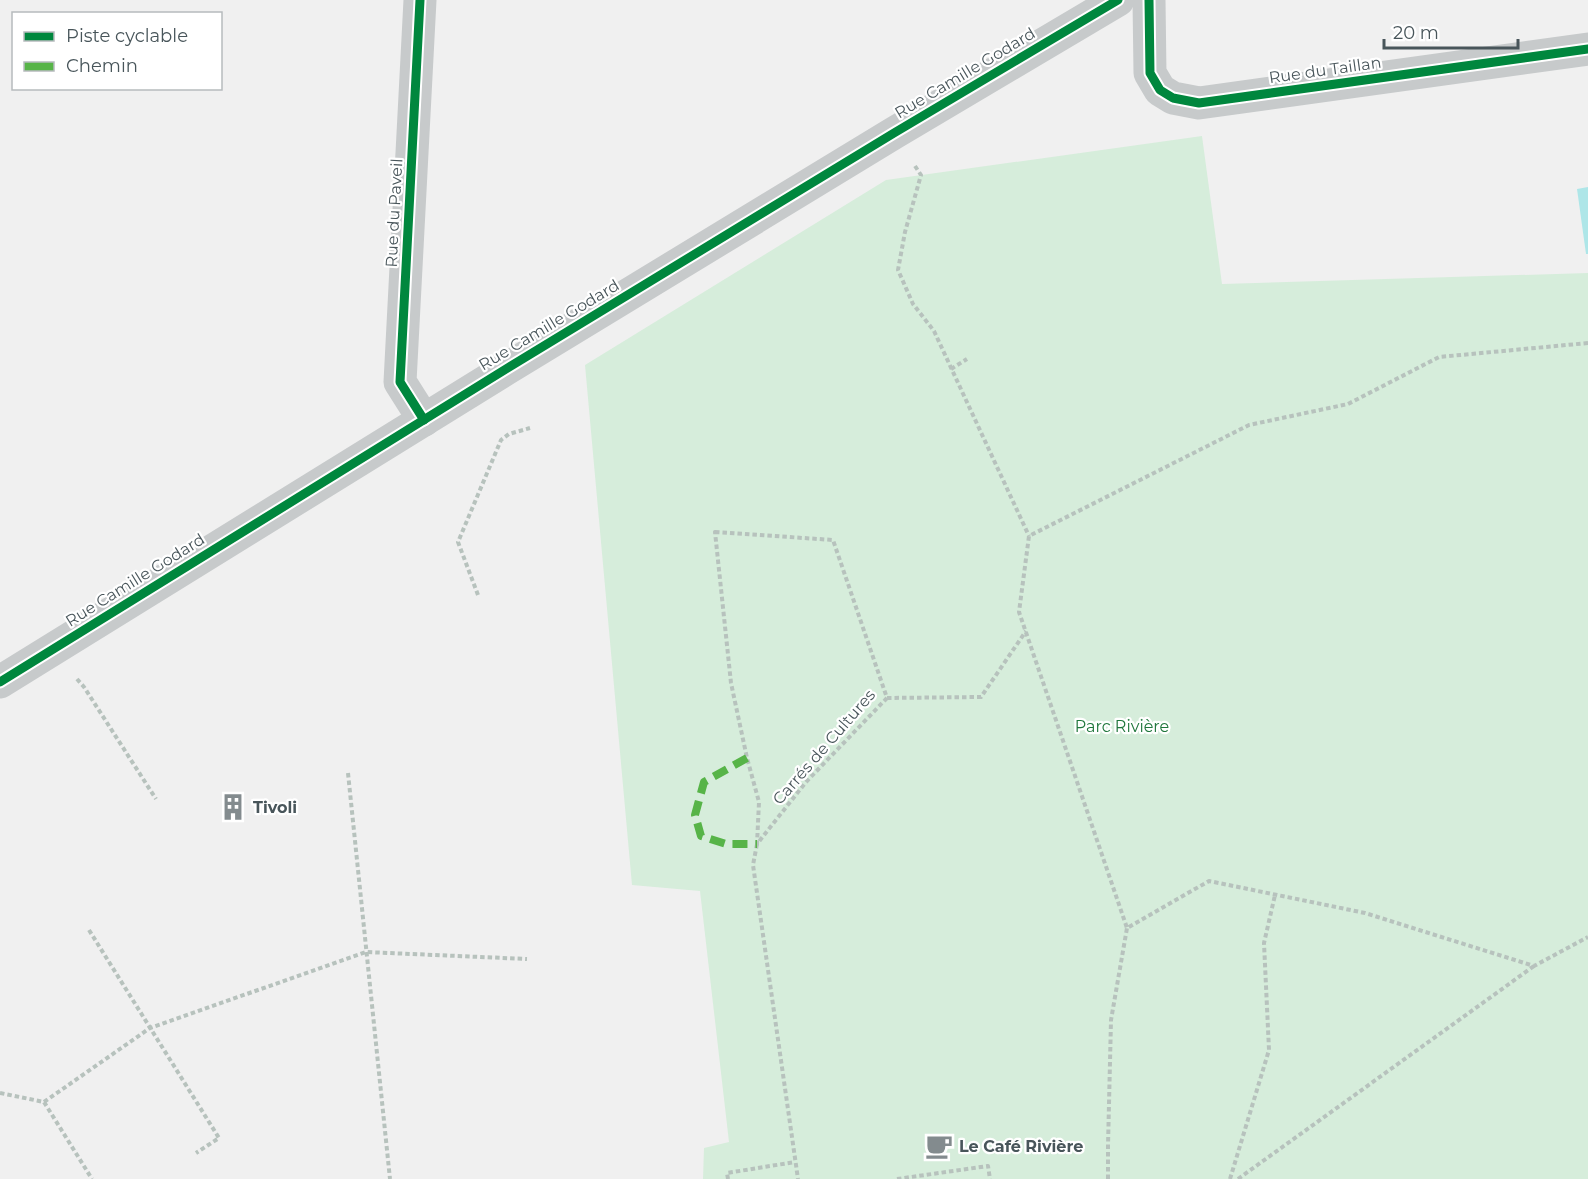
<svg xmlns="http://www.w3.org/2000/svg" width="1588" height="1179" viewBox="0 0 1588 1179" font-family="Montserrat,sans-serif">
<style>
.green{fill:#d6eddb}
.water{fill:#aee6e8}
.lines{fill:none;stroke-linecap:round;stroke-linejoin:round}
.path{stroke:#b7c2bd;stroke-width:4;stroke-dasharray:4.5 3;stroke-linecap:butt}
.minor{stroke:#c7cacb;stroke-width:33}
.tertiary{stroke:#c7cacb;stroke-width:33}
.quiet{stroke:#57b448;stroke-width:8;stroke-dasharray:15 8;stroke-linecap:butt}
.cycleway-casing{stroke:#fff;stroke-width:13}
.cycleway{stroke:#00873e;stroke-width:9}
.labels{text-anchor:middle;dominant-baseline:central;stroke-width:4.5;stroke-linejoin:round;paint-order:stroke}
.street-label{font-size:16px;fill:#48555a;stroke:#fff}
.park-label{font-size:16px;fill:#1f763b;stroke:#fff}
.poi-label{font-size:16px;font-weight:bold;fill:#48555a;stroke:#fff;text-anchor:start}
</style>
<rect width="100%" height="100%" fill="#f0f0f0"/>
<polygon class="green" points="1202,136 1222,284 1588,273 1588,1179 703,1179 704,1148 729,1142 700,891 632,885 585,365 886,180"/>
<polygon class="water" points="1588,187 1588,254 1586,254 1577,189"/>
<g class="lines">
<g class="path">
<polyline points="915,166 921,175 905,232 898,270 913,304 934,331 1029,536"/>
<polyline points="1588,343 1439,357 1348,404 1249,425 1029,536 1019,612 1127,928 1209,881 1365,913 1534,966 1588,937"/>
<polyline points="951,369 967,359"/>
<polygon points="715,532 833,540 887,698 806,782 757,844 759,802 747,758 731,683"/>
<polyline points="478,595 458,542 501,440 509,434 530,428"/>
<polyline points="77,679 84,687 156,799"/>
<polyline points="887,698 981,697 1026,631"/>
<polyline points="348,773 390,1179"/>
<polyline points="757,844 753,865 798,1179"/>
<polyline points="89,930 219,1138 196,1153"/>
<polyline points="0,1093 44,1102 92,1179"/>
<polyline points="44,1102 150,1028 366,952 527,959"/>
<polyline points="728,1179 727,1173 795,1162"/>
<polyline points="897,1179 988,1166 990,1179"/>
<polyline points="1108,1179 1108,1146 1111,1020 1127,928"/>
<polyline points="1230,1179 1269,1050 1264,943 1275,895"/>
<polyline points="1238,1179 1534,966"/>
</g>
<g class="minor">
<polyline points="420,0 400,382 424,420"/>
<polyline points="1149,0 1150,73 1160,90 1173,98 1199,103 1588,49"/>
</g>
<polyline class="tertiary" points="0,682 506,369 894,133 1118,0"/>
<polyline class="quiet" points="747,758 704,782 695,815 701,836 726,844 757,844"/>
<defs>
<g id="cycleway">
<polyline points="420,0 400,382 424,420"/>
<polyline points="1149,0 1150,73 1160,90 1173,98 1199,103 1588,49"/>
<polyline points="0,682 506,369 894,133 1118,0"/>
</g>
</defs>
<use href="#cycleway" class="cycleway-casing"/>
<use href="#cycleway" class="cycleway"/>
</g>
<defs>
<symbol id="building-bare" viewBox="-9 -9 18 18"><path d="M-4-6H4V6H1V3H-1V6H-4ZM-2.5-4.3h1.7v1.8h-1.7ZM.8-4.3h1.7v1.8H.8ZM-2.5-1h1.7V.8h-1.7ZM.8-1h1.7V.8H.8Z" fill="#838b8e" stroke="#fff" stroke-width="2.5" paint-order="stroke"/></symbol>
<symbol id="cafe-bare" viewBox="-9 -9 18 18"><path d="M-5.5-4.5H6V0H3Q3 3.5 0 3.5H-2.5Q-5.5 3.5-5.5 0ZM3-3.2v2h1.7v-2ZM-6 4.5H4V6H-6Z" fill="#838b8e" stroke="#fff" stroke-width="2.5" paint-order="stroke"/></symbol>
</defs>
<g fill-rule="evenodd">
<use href="#building-bare" x="214" y="788" width="38" height="38"/>
<use href="#cafe-bare" x="920" y="1127" width="38" height="38"/>
</g>
<g class="labels">
<g class="street-label">
<text transform="translate(1325 70) rotate(-8)">Rue du Taillan</text>
<text transform="translate(965 73) rotate(-31)">Rue Camille Godard</text>
<text transform="translate(394 213) rotate(-87)">Rue du Paveil</text>
<text transform="translate(549 325) rotate(-31)">Rue Camille Godard</text>
<text transform="translate(135 580) rotate(-32)">Rue Camille Godard</text>
<text transform="translate(824 747) rotate(-49)">Carrés de Cultures</text>
</g>
<g class="park-label">
<text x="1122" y="726">Parc Rivière</text>
</g>
<g class="poi-label">
<text x="253" y="807">Tivoli</text>
<text x="959" y="1146">Le Café Rivière</text>
</g>
</g>
<rect x="12" y="12" width="210" height="78" fill="#ffffff" stroke="#b6bbbd" stroke-width="1.5"/>
<rect x="24" y="32" width="30" height="9" fill="#00873e" stroke="#b6bbbd" stroke-width="1.5"/>
<text x="66" y="42" font-size="18" fill="#48555a">Piste cyclable</text>
<rect x="24" y="62" width="30" height="9" fill="#57b448" stroke="#b6bbbd" stroke-width="1.5"/>
<text x="66" y="72" font-size="18" fill="#48555a">Chemin</text>
<path d="M1384 39v9h134v-9" fill="none" stroke="#48555a" stroke-width="3"/>
<text x="1393" y="39" font-size="18" fill="#48555a" stroke="#ffffff" stroke-width="4.5" paint-order="stroke">20 m</text>
</svg>
